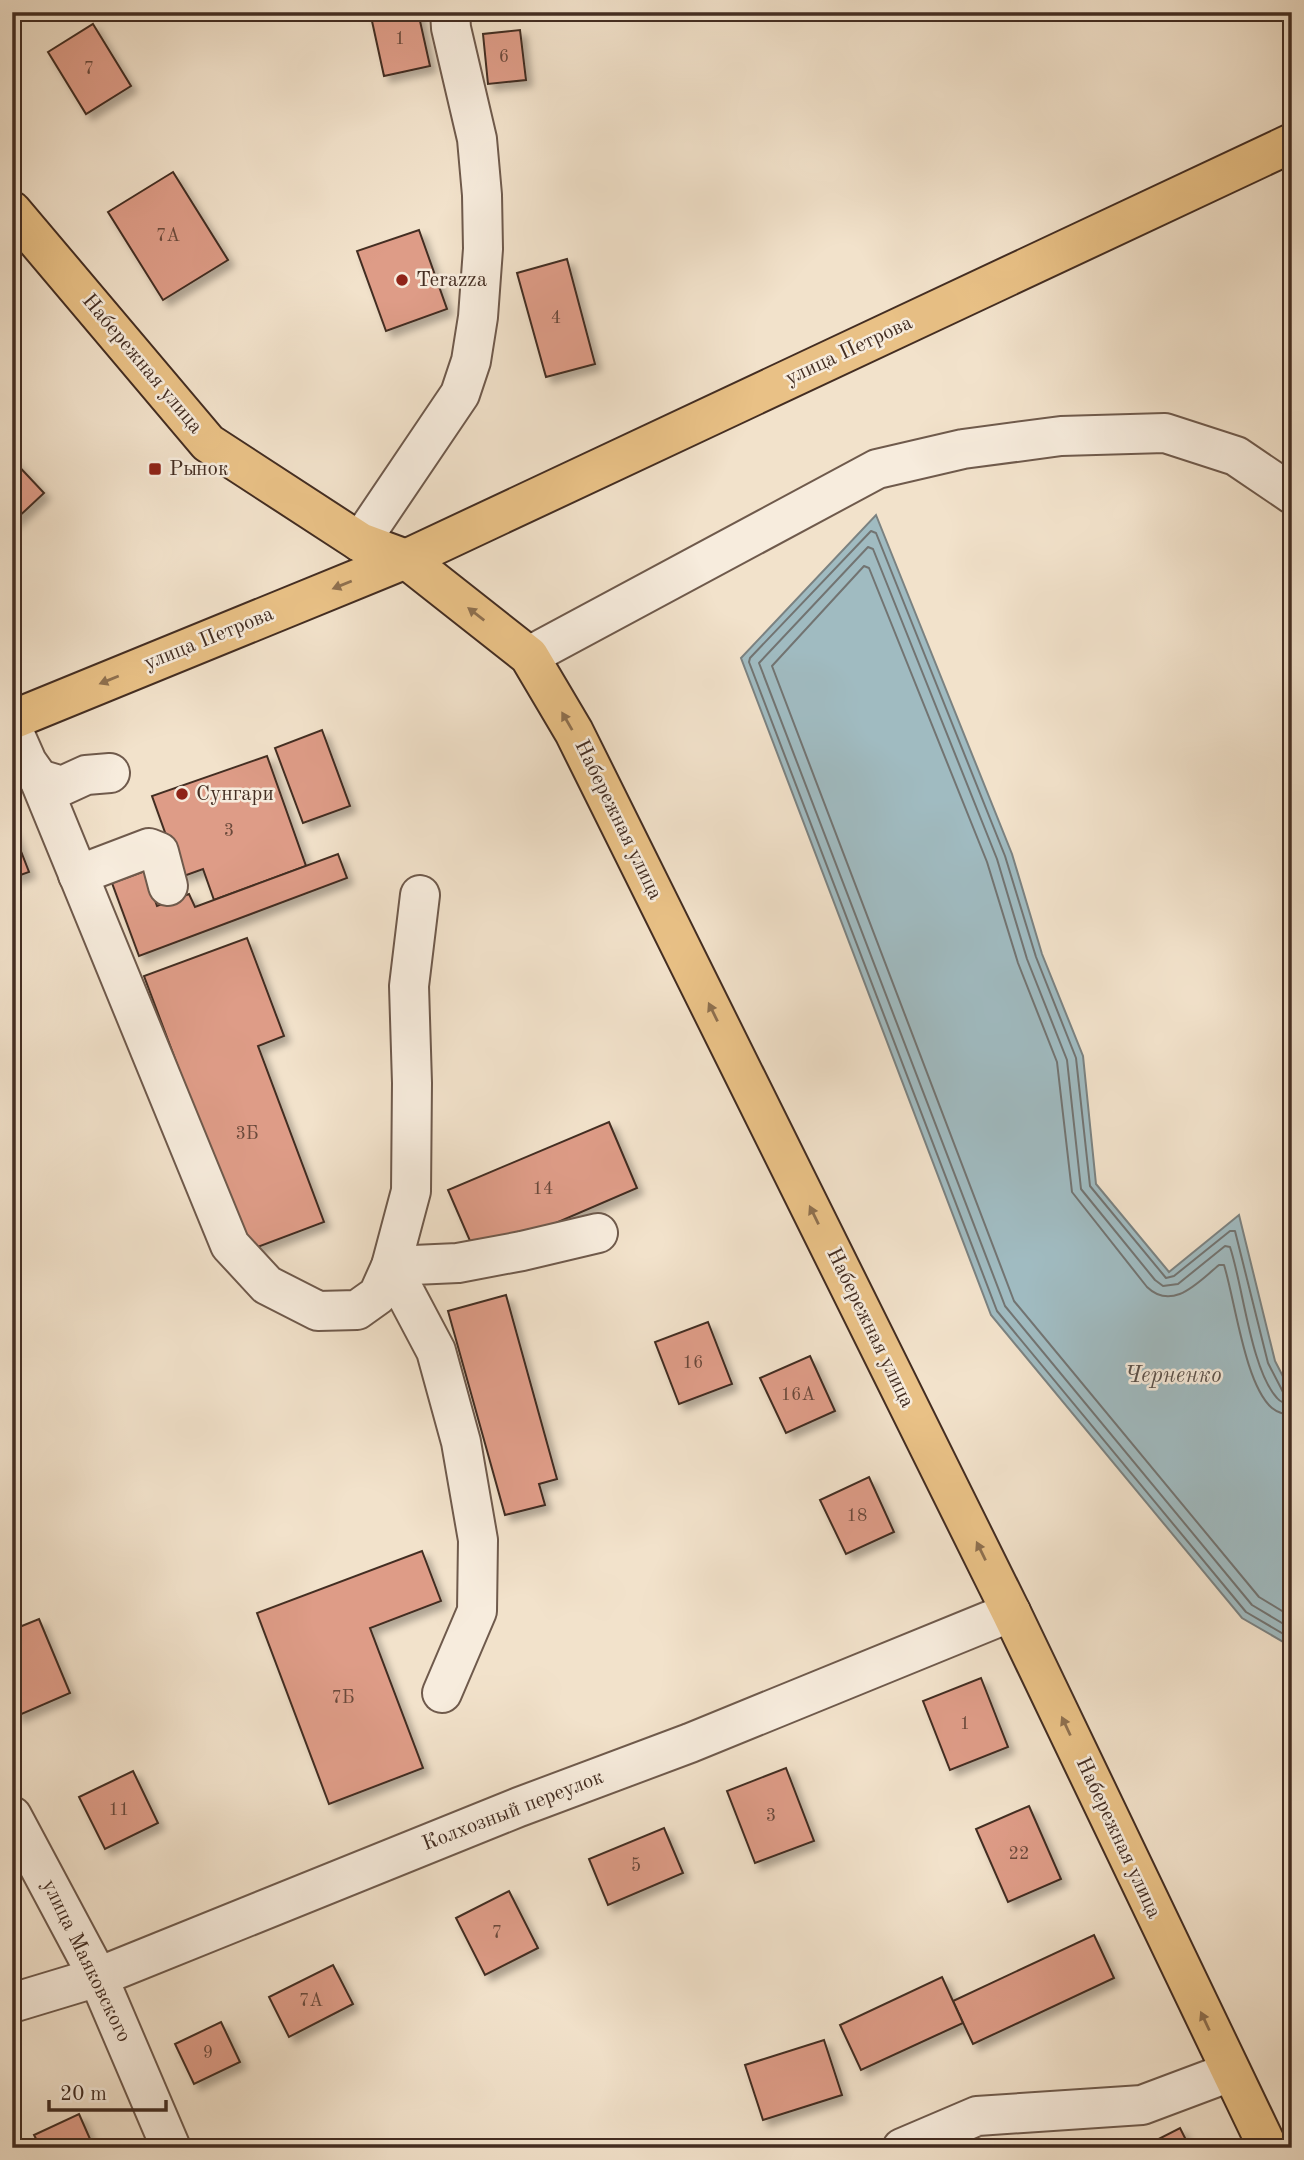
<svg xmlns="http://www.w3.org/2000/svg" width="1304" height="2160" viewBox="0 0 1304 2160" font-family="'Old Standard TT',serif">
<style>
.water{fill:#a0bbc1;stroke:#7b8281;stroke-width:2}
.lines{fill:none;stroke-linecap:round;stroke-linejoin:round}
.shore{stroke:#727472;stroke-width:2}
.building{fill:#de9c87;stroke:#432d22;stroke-width:2;filter:url(#shadow)}
.minor-casing{stroke:#6f5a4c;stroke-width:42}
.major-casing{stroke:#432d22;stroke-width:42}
.minor{stroke:#f7ecdd;stroke-width:38}
.major{stroke:#e9c186;stroke-width:38}
.oneway{fill:#8e704f}
.poi-dot{fill:#8f2418;stroke:#f7ecdd;stroke-width:2.5}
.labels{text-anchor:middle;dominant-baseline:central;stroke-width:5;stroke-linejoin:round;paint-order:stroke}
.number-label{font-size:18px;fill:#6a493b}
.poi-label{font-size:21px;fill:#432d22;stroke:#f7ecdd;text-anchor:start}
.street-label{font-size:21px;fill:#432d22;stroke:#f7ecdd}
.water-label{font-size:23px;font-style:italic;fill:#5a504a;stroke:#f7ecdd}
</style>
<defs>
<filter id="shadow"><feDropShadow dx="6" dy="6" stdDeviation="3.5" flood-color="#0004"/></filter>
</defs>
<rect width="100%" height="100%" fill="#f2e2cb"/>
<filter id="stains"><feTurbulence type="fractalNoise" baseFrequency=".00286" numOctaves="4"/><feColorMatrix values="0 0 0 0 .2 0 0 0 0 .09 0 0 0 0 .02 0 0 0 .5 -.17"/></filter>
<radialGradient id="worn" r=".72"><stop offset=".6" stop-color="#630" stop-opacity="0"/><stop offset="1" stop-color="#630" stop-opacity=".3"/></radialGradient>
<polygon class="water" points="876,515 1012,854 1042,954 1083,1056 1096,1184 1169,1272 1239,1215 1275,1361 1292,1394 1292,1647 1242,1618 991,1315 741,658"/>
<g class="lines">
<g class="shore">
<polyline points="1292,1395 1283,1392 1268,1363 1235,1231 1230,1231 1174,1276 1166,1278 1090,1186 1076,1058 1036,957 1005,856 876,533 871,531 750,658 749,662 997,1311 1246,1612 1292,1639"/>
<path d="M1292 1404C1286 1404 1281 1403 1277 1398 1251 1370 1243 1286 1230 1247L1225 1246 1178 1284 1163 1286 1155 1280 1081 1189 1067 1060 1027 959 997 859 873 549 868 547 759 663 1005 1306 1252 1605 1292 1629"/>
<path d="M1292 1415C1284 1414 1278 1413 1272 1408 1245 1385 1235 1300 1224 1265H1219C1199 1281 1173 1312 1147 1287L1072 1192 1057 1062 1018 963 987 862 869 568 864 566 772 666 1014 1301 1259 1597 1292 1617"/>
</g>
</g>
<g class="building">
<polygon points="370,12 418,12 430,66 384,76"/>
<polygon points="93,24 131,86 86,114 48,52"/>
<polygon points="520,30 526,80 488,84 483,34"/>
<polygon points="173,172 228,260 163,300 108,212"/>
<polygon points="419,230 447,309 386,331 357,251"/>
<polygon points="567,259 595,364 546,377 517,273"/>
<polygon points="12,459 44,493 12,523"/>
<polygon points="322,730 350,806 303,823 275,748"/>
<polygon points="267,756 306,866 214,900 203,869 181,877 152,796"/>
<polygon points="12,828 29,872 12,878"/>
<polygon points="338,854 347,878 139,956 112,883 145,871 157,906 189,894 195,907"/>
<polygon points="247,938 284,1036 258,1046 324,1222 247,1251 144,976"/>
<polygon points="609,1122 637,1188 477,1257 448,1190"/>
<polygon points="506,1295 557,1479 539,1484 545,1505 505,1515 448,1311"/>
<polygon points="708,1322 732,1384 679,1404 655,1342"/>
<polygon points="810,1356 835,1411 786,1433 760,1378"/>
<polygon points="869,1477 894,1532 846,1554 820,1500"/>
<polygon points="422,1551 441,1601 370,1628 423,1768 329,1804 257,1613"/>
<polygon points="39,1619 70,1693 17,1716 12,1704 12,1630"/>
<polygon points="981,1678 1008,1747 950,1770 923,1701"/>
<polygon points="786,1768 814,1841 755,1863 727,1791"/>
<polygon points="133,1771 158,1823 105,1849 79,1797"/>
<polygon points="1029,1806 1061,1879 1008,1902 976,1829"/>
<polygon points="664,1828 683,1873 608,1905 589,1859"/>
<polygon points="509,1891 538,1948 485,1975 456,1918"/>
<polygon points="1094,1935 1114,1978 973,2044 953,2001"/>
<polygon points="333,1965 353,2004 289,2037 269,1997"/>
<polygon points="942,1977 963,2023 861,2070 840,2025"/>
<polygon points="221,2022 240,2062 194,2084 175,2044"/>
<polygon points="824,2040 842,2095 763,2120 745,2065"/>
<polygon points="79,2114 94,2148 41,2148 34,2135"/>
<polygon points="1180,2128 1190,2148 1141,2148"/>
</g>
<g class="lines">
<defs>
<g id="minor">
<polyline points="360,542 460,394 471,361 478,317 483,249 482,195 477,139 451,28 450,12"/>
<polyline points="529,656 877,469 963,449 1061,436 1165,433 1236,456 1292,494"/>
<polyline points="12,728 27,762 39,779 62,786 86,775 110,773"/>
<polyline points="39,779 230,1245 267,1285 318,1311 357,1310 378,1295 391,1266 411,1191 412,1083 409,986 420,895"/>
<polyline points="78,875 149,848 159,852 168,886"/>
<polyline points="442,1693 477,1611 478,1540 461,1442 436,1351 391,1266 458,1263 522,1251 598,1233"/>
<polyline points="12,1816 98,1977 171,2148"/>
<polyline points="12,2003 98,1977 519,1807 690,1743 1011,1612"/>
<polyline points="902,2148 977,2116 1142,2105 1230,2072"/>
</g>
<g id="major">
<polyline points="12,211 208,443 360,542 406,559 529,656 574,732 1011,1612 1268,2148"/>
<polyline points="12,720 406,559 1292,143"/>
</g>
</defs>
<use href="#minor" class="minor-casing"/>
<use href="#major" class="major-casing"/>
<use href="#minor" class="minor"/>
<use href="#major" class="major"/>
</g>
<defs><path id="oneway-solid" d="M-6-.8H1V-3.2L6.5 0L1 3.2V.8H-6Z" transform="scale(1.75)"/></defs>
<g class="oneway">
<use href="#oneway-solid" transform="translate(342 585) rotate(158)"/>
<use href="#oneway-solid" transform="translate(476 614) rotate(-142)"/>
<use href="#oneway-solid" transform="translate(109 680) rotate(158)"/>
<use href="#oneway-solid" transform="translate(567 721) rotate(-120)"/>
<use href="#oneway-solid" transform="translate(713 1012) rotate(-116)"/>
<use href="#oneway-solid" transform="translate(814 1215) rotate(-116)"/>
<use href="#oneway-solid" transform="translate(981 1551) rotate(-116)"/>
<use href="#oneway-solid" transform="translate(1066 1726) rotate(-115)"/>
<use href="#oneway-solid" transform="translate(1205 2021) rotate(-115)"/>
</g>
<g class="poi-dot">
<circle cx="402" cy="280" r="7"/>
<rect x="148" y="462" width="14" height="14" rx="3.5"/>
<circle cx="182" cy="794" r="7"/>
</g>
<g class="labels">
<g class="number-label">
<text x="400" y="39">1</text>
<text x="504" y="57">6</text>
<text x="89" y="69">7</text>
<text x="168" y="236">7А</text>
<text x="556" y="318">4</text>
<text x="229" y="831">3</text>
<text x="247" y="1134">3Б</text>
<text x="543" y="1189">14</text>
<text x="693" y="1363">16</text>
<text x="798" y="1395">16А</text>
<text x="857" y="1516">18</text>
<text x="343" y="1698">7Б</text>
<text x="965" y="1724">1</text>
<text x="119" y="1810">11</text>
<text x="771" y="1816">3</text>
<text x="1019" y="1854">22</text>
<text x="636" y="1866">5</text>
<text x="497" y="1933">7</text>
<text x="311" y="2001">7А</text>
<text x="208" y="2053">9</text>
</g>
<g class="poi-label">
<text x="416" y="280">Terazza</text>
<text x="169" y="469">Рынок</text>
<text x="196" y="794">Сунгари</text>
</g>
<g class="street-label">
<text transform="translate(849 351) rotate(-25)">улица Петрова</text>
<text transform="translate(142 364) rotate(50)">Набережная улица</text>
<text transform="translate(209 639) rotate(-22)">улица Петрова</text>
<text transform="translate(618 820) rotate(64)">Набережная улица</text>
<text transform="translate(870 1328) rotate(64)">Набережная улица</text>
<text transform="translate(513 1811) rotate(-21)">Колхозный переулок</text>
<text transform="translate(1118 1838) rotate(65)">Набережная улица</text>
<text transform="translate(86 1961) rotate(64)">улица Маяковского</text>
</g>
<g class="water-label">
<text x="1173" y="1375">Черненко</text>
</g>
</g>
<rect width="1304" height="2160" fill="none" stroke="#f2e2cb" stroke-width="42"/>
<rect x="14" y="14" width="1276" height="2132" fill="none" stroke="#432d22" stroke-width="3.5"/>
<rect x="21" y="21" width="1262" height="2118" fill="none" stroke="#432d22" stroke-width="2"/>
<path d="M49 2100v10h117v-10" fill="none" stroke="#432d22" stroke-width="3.5"/>
<text x="60" y="2100" font-size="21" fill="#432d22" stroke="#f7ecdd" stroke-width="5" paint-order="stroke">20 m</text>
<rect width="100%" height="100%" filter="url(#stains)"/>
<rect width="100%" height="100%" fill="url(#worn)"/>
</svg>
